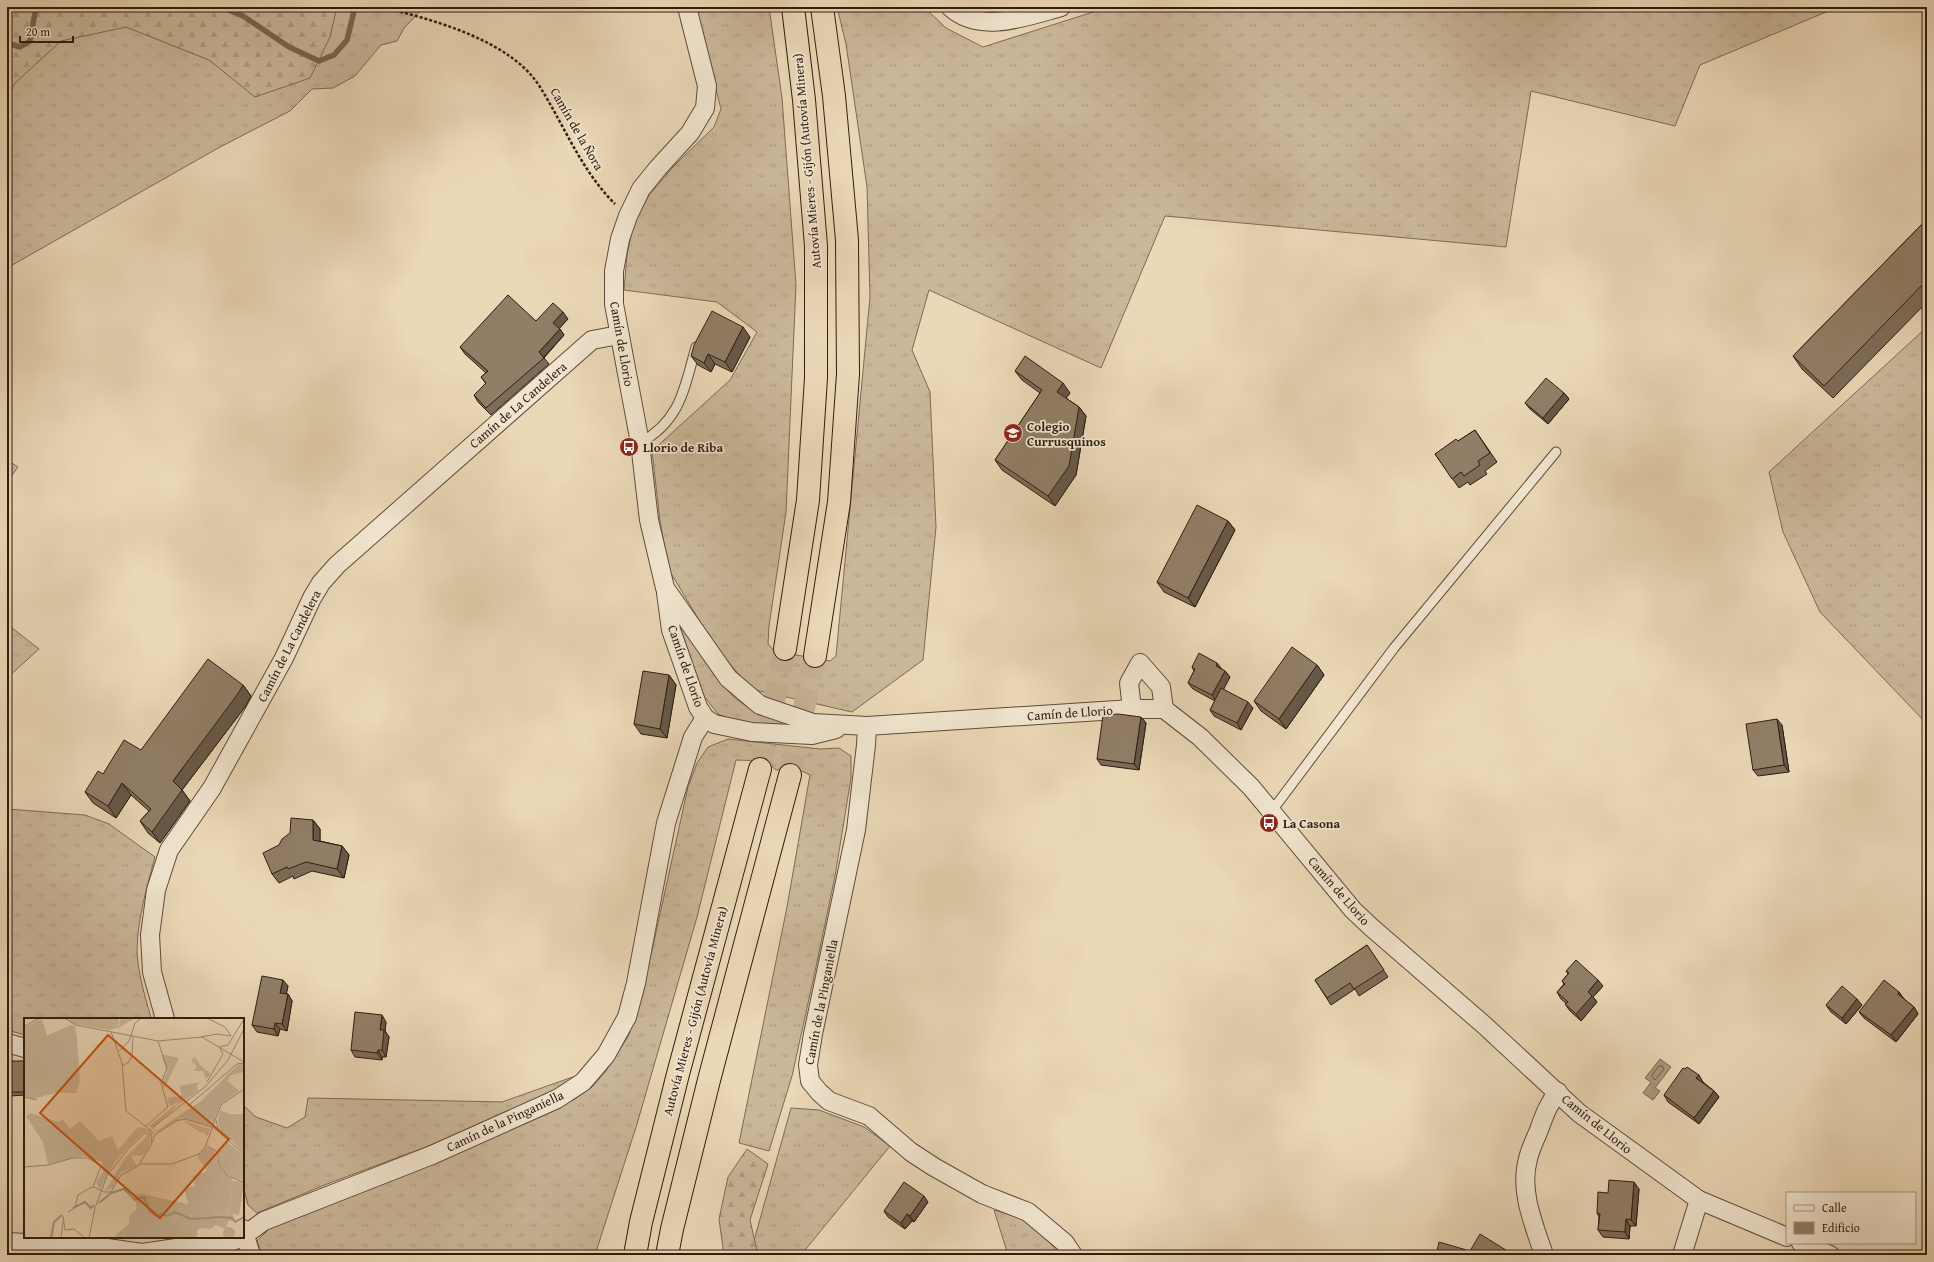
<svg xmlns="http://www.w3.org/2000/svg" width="1934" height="1262" viewBox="0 0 1934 1262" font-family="'Gentium Book Plus',serif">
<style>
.grass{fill:url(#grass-tufts);stroke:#7d6a56}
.forest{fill:url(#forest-firs);stroke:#7d6a56}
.water{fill:#ab987e;stroke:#796652}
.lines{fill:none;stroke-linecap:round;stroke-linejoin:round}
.shore{stroke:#6d5a47;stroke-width:1}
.stream{stroke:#796652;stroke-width:5.5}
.highway-tunnel{stroke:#c5b296;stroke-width:22;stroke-dasharray:22 11;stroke-linecap:butt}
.lane-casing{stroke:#5e4b3a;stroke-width:11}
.street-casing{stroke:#5e4b3a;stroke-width:20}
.highway-casing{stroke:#2f1c10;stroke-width:24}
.path{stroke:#2f1c10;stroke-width:2.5;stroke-dasharray:3 2;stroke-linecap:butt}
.lane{stroke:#f2e6d0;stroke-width:9}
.street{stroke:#f2e6d0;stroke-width:18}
.highway{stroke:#ebd8b7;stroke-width:22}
.wall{fill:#7d6c59;stroke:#2f1c10}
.shaded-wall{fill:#665848;stroke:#2f1c10}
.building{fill:#917e67;stroke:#2f1c10}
.labels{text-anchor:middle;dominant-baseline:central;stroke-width:3.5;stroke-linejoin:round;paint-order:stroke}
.street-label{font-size:13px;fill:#2f1c10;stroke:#f2e6d0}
.poi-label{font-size:13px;font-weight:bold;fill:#2f1c10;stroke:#f2e6d0;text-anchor:start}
.inset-river{fill:none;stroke:#ab987e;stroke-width:2}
.inset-road{fill:none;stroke:#a08d74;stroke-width:1}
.view{fill:#cc500d;fill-opacity:0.15;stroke:#cc500d;stroke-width:2}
.inset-edge{fill:none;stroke:#2f1c10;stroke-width:2}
</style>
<defs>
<pattern id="grass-tufts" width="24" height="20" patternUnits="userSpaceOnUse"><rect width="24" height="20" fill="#cbb89b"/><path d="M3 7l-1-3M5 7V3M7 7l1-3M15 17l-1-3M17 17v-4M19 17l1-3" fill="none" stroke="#af9e84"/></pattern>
<pattern id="forest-firs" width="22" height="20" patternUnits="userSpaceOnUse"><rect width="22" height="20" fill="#cbb89b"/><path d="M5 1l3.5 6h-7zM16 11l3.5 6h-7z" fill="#af9e84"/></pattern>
</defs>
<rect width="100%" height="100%" fill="#ebd8b7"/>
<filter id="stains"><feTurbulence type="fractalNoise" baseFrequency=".005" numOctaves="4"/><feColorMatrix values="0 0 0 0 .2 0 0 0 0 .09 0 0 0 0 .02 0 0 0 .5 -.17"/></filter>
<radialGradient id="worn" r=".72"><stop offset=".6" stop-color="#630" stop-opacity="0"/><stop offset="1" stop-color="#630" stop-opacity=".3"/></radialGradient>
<g class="grass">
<polygon points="7,7 424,7 404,28 397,41 381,45 355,76 333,88 312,89 290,111 220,147 7,268"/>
<polygon points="694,7 769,7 782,98 796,285 786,512 769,626 768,644 774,651 830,661 836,656 870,297 867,187 846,44 837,7 924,7 946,28 983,47 1109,7 1838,7 1700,65 1675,126 1531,91 1506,247 1165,216 1101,368 929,290 912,350 930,392 936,527 923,660 852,712 751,689 726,659 699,620 669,570 660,521 652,451 730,380 757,332 717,302 624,290 627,255 633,226 649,195 673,167 714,127 721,109"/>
<polygon points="1927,327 1927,724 1820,612 1783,532 1769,472"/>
<polygon points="7,460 18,467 7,482"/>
<path d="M678 621C696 646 712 677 735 698 750 710 767 717 784 725L765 727 743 724 718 714 704 696Z"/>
<polygon points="7,624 39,649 7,678"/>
<polygon points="728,739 820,749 839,748 851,756 851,778 835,876 816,967 792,1076 769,1151 739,1143 787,907 810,775 796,768 776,770 765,761 736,760 697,917 637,1124 595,1255 262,1255 257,1241 269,1229 440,1161 575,1099 592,1087 606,1071 629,1035 651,955 688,787 697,763 708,747"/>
<path d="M7 809 85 815 109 824 155 857C147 886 138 918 137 948 137 971 145 996 151 1018L25 1019V1035L7 1030Z"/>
<polygon points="584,1073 575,1082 487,1124 327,1184 257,1213 248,1205 243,1186 243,1105 256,1117 287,1128 305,1117 308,1098 502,1102"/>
<polygon points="791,1108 819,1110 864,1127 890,1146 801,1255 750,1255"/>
<polygon points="994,1210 1021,1218 1040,1232 1061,1255 1008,1255"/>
</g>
<g class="forest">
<polygon points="7,7 337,7 330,37 310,78 255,97 209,60 126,27 61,41 15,83 7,99"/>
<polygon points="747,1149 768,1164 750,1220 758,1255 721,1255 723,1248 719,1219 728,1177"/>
</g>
<polygon class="water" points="1660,1059 1671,1067 1655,1088 1660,1091 1653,1100 1643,1093 1651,1082 1645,1078"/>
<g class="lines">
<polygon class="shore" points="1659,1066 1662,1066 1664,1069 1655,1080 1652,1076"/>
<g class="stream">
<polyline points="221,7 243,16 289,47 319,61 334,55 347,40 355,7"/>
<polyline points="7,43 20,47 30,41 36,7"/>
</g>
<g class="highway-tunnel">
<polyline points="760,769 785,649"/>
<polyline points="790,775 815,656"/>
</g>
<defs>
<g id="lane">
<path d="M640 443C681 420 684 389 696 347"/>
<polyline points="1271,812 1394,648 1556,452"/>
</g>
<g id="street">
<polyline points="687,7 707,86 705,108 690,133 658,168 641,189 628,216 620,239 614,271 614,304 640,443 649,520 665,588 728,678 760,705 813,723 867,726 1132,709 1164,709 1200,737 1251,787 1353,910 1371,927 1483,1024 1579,1113 1699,1200 1787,1237"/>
<path d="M950 7C980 35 1028 16 1061 7"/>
<polyline points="666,593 671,630 698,707 705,718 714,724 752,732 812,735 836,729"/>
<polyline points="1132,709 1129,683 1140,663 1161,687 1164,709"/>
<polyline points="867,726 866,745 856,830 813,1034 808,1065 810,1081 819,1092 829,1101 869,1116 911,1152 934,1167 982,1194 1028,1212 1065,1243 1073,1255"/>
<polyline points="165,1019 152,972 150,935 156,890 169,850 212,788 284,658 312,598 321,583 337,565 592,340 619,335"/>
<polyline points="7,1043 25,1048"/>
<polyline points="243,1229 251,1255"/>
<polyline points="243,1236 264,1221 432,1155 557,1099 583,1082 606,1055 627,1017 636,983 666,823 693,737 705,718"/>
<polyline points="7,1242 100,1247 142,1253 183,1247 226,1244 241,1237"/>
<polyline points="1801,1243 1830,1255"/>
<path d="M1544 1255C1534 1225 1519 1191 1528 1159 1530 1149 1535 1140 1539 1130 1544 1116 1548 1104 1558 1092"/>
<polyline points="1682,1255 1699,1200"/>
</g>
<g id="highway">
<polyline points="785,649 808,500 816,378 816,246 804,100 793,7"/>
<polyline points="815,656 839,502 848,374 847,240 834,96 822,7"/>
<polyline points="635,1255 641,1222 678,1074 760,769"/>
<polyline points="667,1255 672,1229 709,1080 790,775"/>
</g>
</defs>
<use href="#lane" class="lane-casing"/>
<use href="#street" class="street-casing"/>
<use href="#highway" class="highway-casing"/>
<path class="path" d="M381 7C431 19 511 40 540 87 565 127 581 170 615 204"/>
<use href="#lane" class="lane"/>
<use href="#street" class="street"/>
<use href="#highway" class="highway"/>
</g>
<g class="wall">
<polygon points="1927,219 1927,302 1833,398 1802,369 1793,356"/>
<polygon points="568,319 559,328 564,335 544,358 549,364 491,415 478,402 474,395 486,384 481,377 486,373 465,354 460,347 536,321"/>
<polygon points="750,337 732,372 715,364 711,372 698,365 691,356"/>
<polygon points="1015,371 1070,393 1066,398 1079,407 1086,416 1076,475 1055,506 1002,470 995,460 1040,393 1022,380"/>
<polygon points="1564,393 1569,399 1548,424 1530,409 1525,403"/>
<polygon points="1475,430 1497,462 1485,471 1487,474 1470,485 1468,482 1459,488 1435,454 1458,441"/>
<polygon points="1228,521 1235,530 1195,607 1164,592 1157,582"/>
<polygon points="1317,665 1324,675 1286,729 1261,711 1254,701"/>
<polygon points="1192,667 1221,669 1225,671 1230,677 1223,689 1253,708 1241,730 1214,716 1210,710 1215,701 1193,689 1188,683 1194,671"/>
<polygon points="669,675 676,685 667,738 641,734 634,724"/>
<polygon points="243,685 251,696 245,707 182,790 190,801 160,843 148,833 140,821 149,811 131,795 116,818 93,803 85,792 103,774 141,750"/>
<polygon points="1141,717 1146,723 1139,770 1101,765 1097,759"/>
<polygon points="1782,725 1789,772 1758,776 1753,770"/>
<polygon points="313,820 320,829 320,841 342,846 349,855 344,878 312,871 294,879 293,876 279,883 272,874 279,845"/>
<polygon points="1367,945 1388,977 1359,996 1355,989 1331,1005 1315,980"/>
<polygon points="1566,971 1603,986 1593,997 1597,1002 1581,1021 1570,1011 1565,1004 1566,1003 1561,999 1557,992 1564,984 1562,981 1568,974"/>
<polygon points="288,986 286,994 288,994 292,1001 287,1031 280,1029 278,1036 257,1032 252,1025"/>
<polygon points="1899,992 1904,999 1914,1007 1918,1014 1896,1042 1864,1018 1859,1012"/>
<polygon points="1826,1005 1862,1005 1846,1024 1831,1012"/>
<polygon points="386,1022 385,1031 389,1037 386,1057 382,1057 382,1060 355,1057 351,1050"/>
<polygon points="25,1061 25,1095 10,1096 8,1092"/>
<polygon points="1703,1082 1714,1091 1719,1097 1699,1124 1668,1102 1664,1095"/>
<polygon points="1639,1189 1636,1226 1630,1226 1629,1239 1603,1237 1598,1230 1599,1217 1597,1213 1608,1193"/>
<polygon points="928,1202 914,1222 912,1221 905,1229 888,1217 884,1211"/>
</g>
<g class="shaded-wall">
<polygon points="563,312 568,319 558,330 553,323"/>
<polygon points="743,327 750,337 732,372 725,362"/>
<polygon points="560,329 564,335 543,358 539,352"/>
<polygon points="708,354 715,364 711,372 704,363"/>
<polygon points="1063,383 1070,393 1064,401 1057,392"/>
<polygon points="1564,393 1569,399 1548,424 1543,418"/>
<polygon points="1079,407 1086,416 1076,475 1055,506 1048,496"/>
<polygon points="1228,521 1235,530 1195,607 1188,598"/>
<polygon points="1217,663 1222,669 1216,666"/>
<polygon points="1317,665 1324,675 1286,729 1279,719"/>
<polygon points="1225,671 1230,677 1217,702 1212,695"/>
<polygon points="669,675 676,685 667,738 660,729"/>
<polygon points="243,685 251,696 245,707 182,790 190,801 160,843 152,832 173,781"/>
<polygon points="1248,702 1253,708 1241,730 1237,723"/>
<polygon points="1141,717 1146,723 1139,770 1134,764"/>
<polygon points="1777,719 1782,725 1789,772 1784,765"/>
<polygon points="122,783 131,795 116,818 108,806"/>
<polygon points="313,820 320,829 320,849 313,840"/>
<polygon points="342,846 349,855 344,878 337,869"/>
<polygon points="283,980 288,986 285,1000 280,993"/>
<polygon points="1598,980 1603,986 1593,997 1597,1002 1581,1021 1576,1014 1588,992"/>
<polygon points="1899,992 1904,999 1902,1001 1898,994"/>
<polygon points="288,994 292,1001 287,1031 282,1024"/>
<polygon points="1857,999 1862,1005 1846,1024 1842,1018"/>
<polygon points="1914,1007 1918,1014 1896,1042 1891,1035"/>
<polygon points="382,1015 386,1022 385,1031 389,1037 386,1057 382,1050 380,1030"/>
<polygon points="275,1023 280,1029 278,1036 274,1029"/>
<polygon points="378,1050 382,1057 382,1060 377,1053"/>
<polygon points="1699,1075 1703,1082 1701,1085 1696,1078"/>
<polygon points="1714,1091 1719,1097 1699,1124 1694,1118"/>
<polygon points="1634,1182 1639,1189 1636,1226 1631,1220"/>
<polygon points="924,1196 928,1202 914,1222 910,1216"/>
<polygon points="907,1214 912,1221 905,1229 901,1223"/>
<polygon points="1626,1219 1630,1226 1629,1239 1625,1232"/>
</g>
<g class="building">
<polygon points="1927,219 1927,280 1824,386 1793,356"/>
<polygon points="508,295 536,321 553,303 563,312 553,323 560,329 539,352 544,358 486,408 474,395 486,383 481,377 488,371 460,347"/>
<polygon points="712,311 743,327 725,362 708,354 704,363 691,356 694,345"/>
<polygon points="1025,356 1063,383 1057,392 1079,407 1069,466 1048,496 995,460 1042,390 1015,371"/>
<polygon points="1546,378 1564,393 1543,418 1525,403"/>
<polygon points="1475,430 1490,453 1478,461 1480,465 1464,476 1461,472 1452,479 1435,454 1456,439 1458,441"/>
<polygon points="1197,505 1228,521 1188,598 1157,582"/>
<polygon points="1292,647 1317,665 1279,719 1254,701"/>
<polygon points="1199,653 1217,663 1216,666 1225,671 1212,695 1188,683 1195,669 1192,667"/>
<polygon points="208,659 243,685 237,695 173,781 182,790 152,832 140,821 151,809 122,783 108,806 85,792 98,771 103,774 124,740 141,750"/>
<polygon points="643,671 669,675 660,729 634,724"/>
<polygon points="1221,688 1248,702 1237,723 1210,710"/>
<polygon points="1118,714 1141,717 1134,764 1097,759 1103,715"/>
<polygon points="1777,719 1784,765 1753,770 1746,724"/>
<polygon points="291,818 313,820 313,840 342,846 337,869 306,862 288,869 287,867 272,874 263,853 279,845 282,839 290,833"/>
<polygon points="1367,945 1384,970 1354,989 1350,983 1327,998 1315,980"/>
<polygon points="1576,960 1598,980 1588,992 1592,996 1576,1014 1565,1004 1568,1002 1557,992 1565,984 1562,981 1569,973 1566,971"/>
<polygon points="262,976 283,980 280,993 288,994 282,1024 275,1023 274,1029 252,1025"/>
<polygon points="1884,980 1899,992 1898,994 1914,1007 1891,1035 1859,1012"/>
<polygon points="1842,986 1857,999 1842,1018 1826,1005"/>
<polygon points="355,1012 382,1015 380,1030 384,1030 382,1050 378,1050 377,1053 351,1050"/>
<rect x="8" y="1061" width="17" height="31"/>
<polygon points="1687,1067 1699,1075 1696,1078 1714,1091 1694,1118 1664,1095 1683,1068 1685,1069"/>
<polygon points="1609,1180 1634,1182 1631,1220 1626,1219 1625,1232 1598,1230 1600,1214 1597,1213 1598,1192 1608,1193"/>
<polygon points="904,1182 924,1196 910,1216 907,1214 901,1223 884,1211"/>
<polygon points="1480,1234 1514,1255 1436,1255 1439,1242 1470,1251"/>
</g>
<defs>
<symbol id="school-disc" viewBox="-11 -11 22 22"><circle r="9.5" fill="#8f2418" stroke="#f2e6d0"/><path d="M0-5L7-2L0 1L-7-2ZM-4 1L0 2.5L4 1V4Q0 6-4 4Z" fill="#fff"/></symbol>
<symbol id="bus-disc" viewBox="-11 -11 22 22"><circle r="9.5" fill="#8f2418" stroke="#f2e6d0"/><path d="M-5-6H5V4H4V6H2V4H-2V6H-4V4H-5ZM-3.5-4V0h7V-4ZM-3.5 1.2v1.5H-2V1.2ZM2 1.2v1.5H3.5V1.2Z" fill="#fff"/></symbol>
</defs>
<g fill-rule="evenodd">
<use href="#school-disc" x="1002" y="422" width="22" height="22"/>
<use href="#bus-disc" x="618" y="436" width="22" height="22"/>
<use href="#bus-disc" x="1258" y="812" width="22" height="22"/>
</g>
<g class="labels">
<g class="street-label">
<text transform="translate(577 129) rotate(60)">Camín de la Ñora</text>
<text transform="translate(807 161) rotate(-95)">Autovía Mieres - Gijón (Autovía Minera)</text>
<text transform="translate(622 344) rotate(80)">Camín de Llorio</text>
<text transform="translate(518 405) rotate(-41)">Camín de La Candelera</text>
<text transform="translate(289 646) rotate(-63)">Camín de La Candelera</text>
<text transform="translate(686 666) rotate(71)">Camín de Llorio</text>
<text transform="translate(1070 713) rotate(-4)">Camín de Llorio</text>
<text transform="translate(1339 891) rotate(49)">Camín de Llorio</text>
<text transform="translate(821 1002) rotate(-79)">Camín de la Pinganiella</text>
<text transform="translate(695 1011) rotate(-75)">Autovía Mieres - Gijón (Autovía Minera)</text>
<text transform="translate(505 1121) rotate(-25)">Camín de la Pinganiella</text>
<text transform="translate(1597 1124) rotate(39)">Camín de Llorio</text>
</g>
<g class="poi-label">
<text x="1027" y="426">Colegio<tspan x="1027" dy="15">Currusquinos</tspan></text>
<text x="643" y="447">Llorio de Riba</text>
<text x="1283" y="823">La Casona</text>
</g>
</g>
<g transform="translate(24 1018)">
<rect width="220" height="220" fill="#ebd8b7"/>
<path d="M97 0H111L93 11ZM47 7 51 8 53 19 56 63 52 75H31L22 18ZM137 36 155 40 140 71 138 64 143 54ZM220 46V54L207 57 203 63 215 73 196 87 188 109 158 100 133 115 125 108 151 87 152 89 130 110 132 113 177 83 214 47ZM176 64 164 77 147 88 145 87 143 80 158 78 155 68ZM196 92 205 96H220V135L196 112 194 102ZM7 95 34 104 39 102 46 111 56 103 75 123 88 118 94 132 114 109 122 110 127 116 125 128 120 137 107 138 113 148 97 154 89 170 81 173 102 139 123 118 120 114 92 142 76 171 72 164 79 154 78 144 59 138 24 146 19 124 2 98ZM158 102 186 111 183 119 180 114 177 115ZM203 124 220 137V162L207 160 197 148 193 134ZM182 129 189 131 197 150 209 163 205 193 202 197 174 199 173 220H89L105 206 106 197 112 194 114 191 109 177 118 176 164 186 160 170 171 168 169 158 183 153 173 138ZM199 215a6 6 0 1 1 12 0a6 6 0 1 1-12 0Z" fill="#cbb89b"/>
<path d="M169 39 172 40 176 47 187 56 182 61 179 53H170L173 48 168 44ZM173 68 174 73 152 88 158 76ZM121 179 126 180 130 192 135 194 153 192 174 199 201 197 207 193 211 202 204 203 202 211 192 207 186 211 178 210 157 214 150 208 164 207 163 202 159 199 151 197 130 201 118 195 116 200 118 206 111 207 114 213 121 214 123 220 120 215 112 214 106 207 87 220 105 206 106 197 113 191 112 184Z" fill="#cbb89b"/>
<path d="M47 0H94L95 3 93 10 86 12 51 6 45 3ZM18 1 23 18 31 75 9 81 0 78V9ZM209 163H217L220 165 215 197 205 195Z" fill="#cbb89b"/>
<path class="inset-river" d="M75 185 87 175 100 171 111 182 120 179 126 194 132 198 137 196 143 198 151 194 167 201 197 199 208 200 211 204 220 199M49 190 61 184 67 190 70 187M27 220 30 204 38 197"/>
<path class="inset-road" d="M40 0 52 7 134 23 178 19 220 44M0 8 16 0M177 19 193 16 207 18 201 9 183 0M195 29 204 27 220 1M95 33 105 23 111 5 117 0M98 48 105 44 108 38 109 19M183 64 199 36 195 29M0 79 13 82M164 88 213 46 220 45M192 102 195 114M122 108 144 89 137 65 143 50 134 23M129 109 182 68 204 42 220 11M126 111 131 117 128 125M131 117 152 103 161 101 190 110 220 136M182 127 192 133 196 148 205 159 220 164M116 146H148L175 136 181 129 197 87 220 71M0 149 24 147 49 140H64L77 148 69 169M44 194 51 190 54 177 66 170 70 169 80 174H87L97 157 114 148 127 127 128 118 125 111 102 93 98 45 87 14M39 198 41 212 50 211 61 220M37 220 39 204M65 220 71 190 83 158 104 131 121 115"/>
<path class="view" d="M84 17 205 121 136 200 16 95Z"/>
<rect width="220" height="220" class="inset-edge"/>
</g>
<rect width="1934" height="1262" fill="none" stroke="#ebd8b7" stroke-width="24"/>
<rect x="8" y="8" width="1918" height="1246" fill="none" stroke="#2f1c10" stroke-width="2"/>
<rect x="12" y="12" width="1910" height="1238" fill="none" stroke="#2f1c10"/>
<rect x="1786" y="1192" width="130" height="52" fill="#f2e6d0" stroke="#a49583"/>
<rect x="1794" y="1205" width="20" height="6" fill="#f2e6d0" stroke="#a49583"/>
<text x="1822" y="1212" font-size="12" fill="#2f1c10">Calle</text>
<rect x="1794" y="1222" width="20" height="12" fill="#917e67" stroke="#a49583"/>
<text x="1822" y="1232" font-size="12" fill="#2f1c10">Edificio</text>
<path d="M20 36v6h53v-6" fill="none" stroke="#2f1c10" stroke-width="2"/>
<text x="26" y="36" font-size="12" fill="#2f1c10" stroke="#f2e6d0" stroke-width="3" paint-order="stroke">20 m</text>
<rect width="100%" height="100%" filter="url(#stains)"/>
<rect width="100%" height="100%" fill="url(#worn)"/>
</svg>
